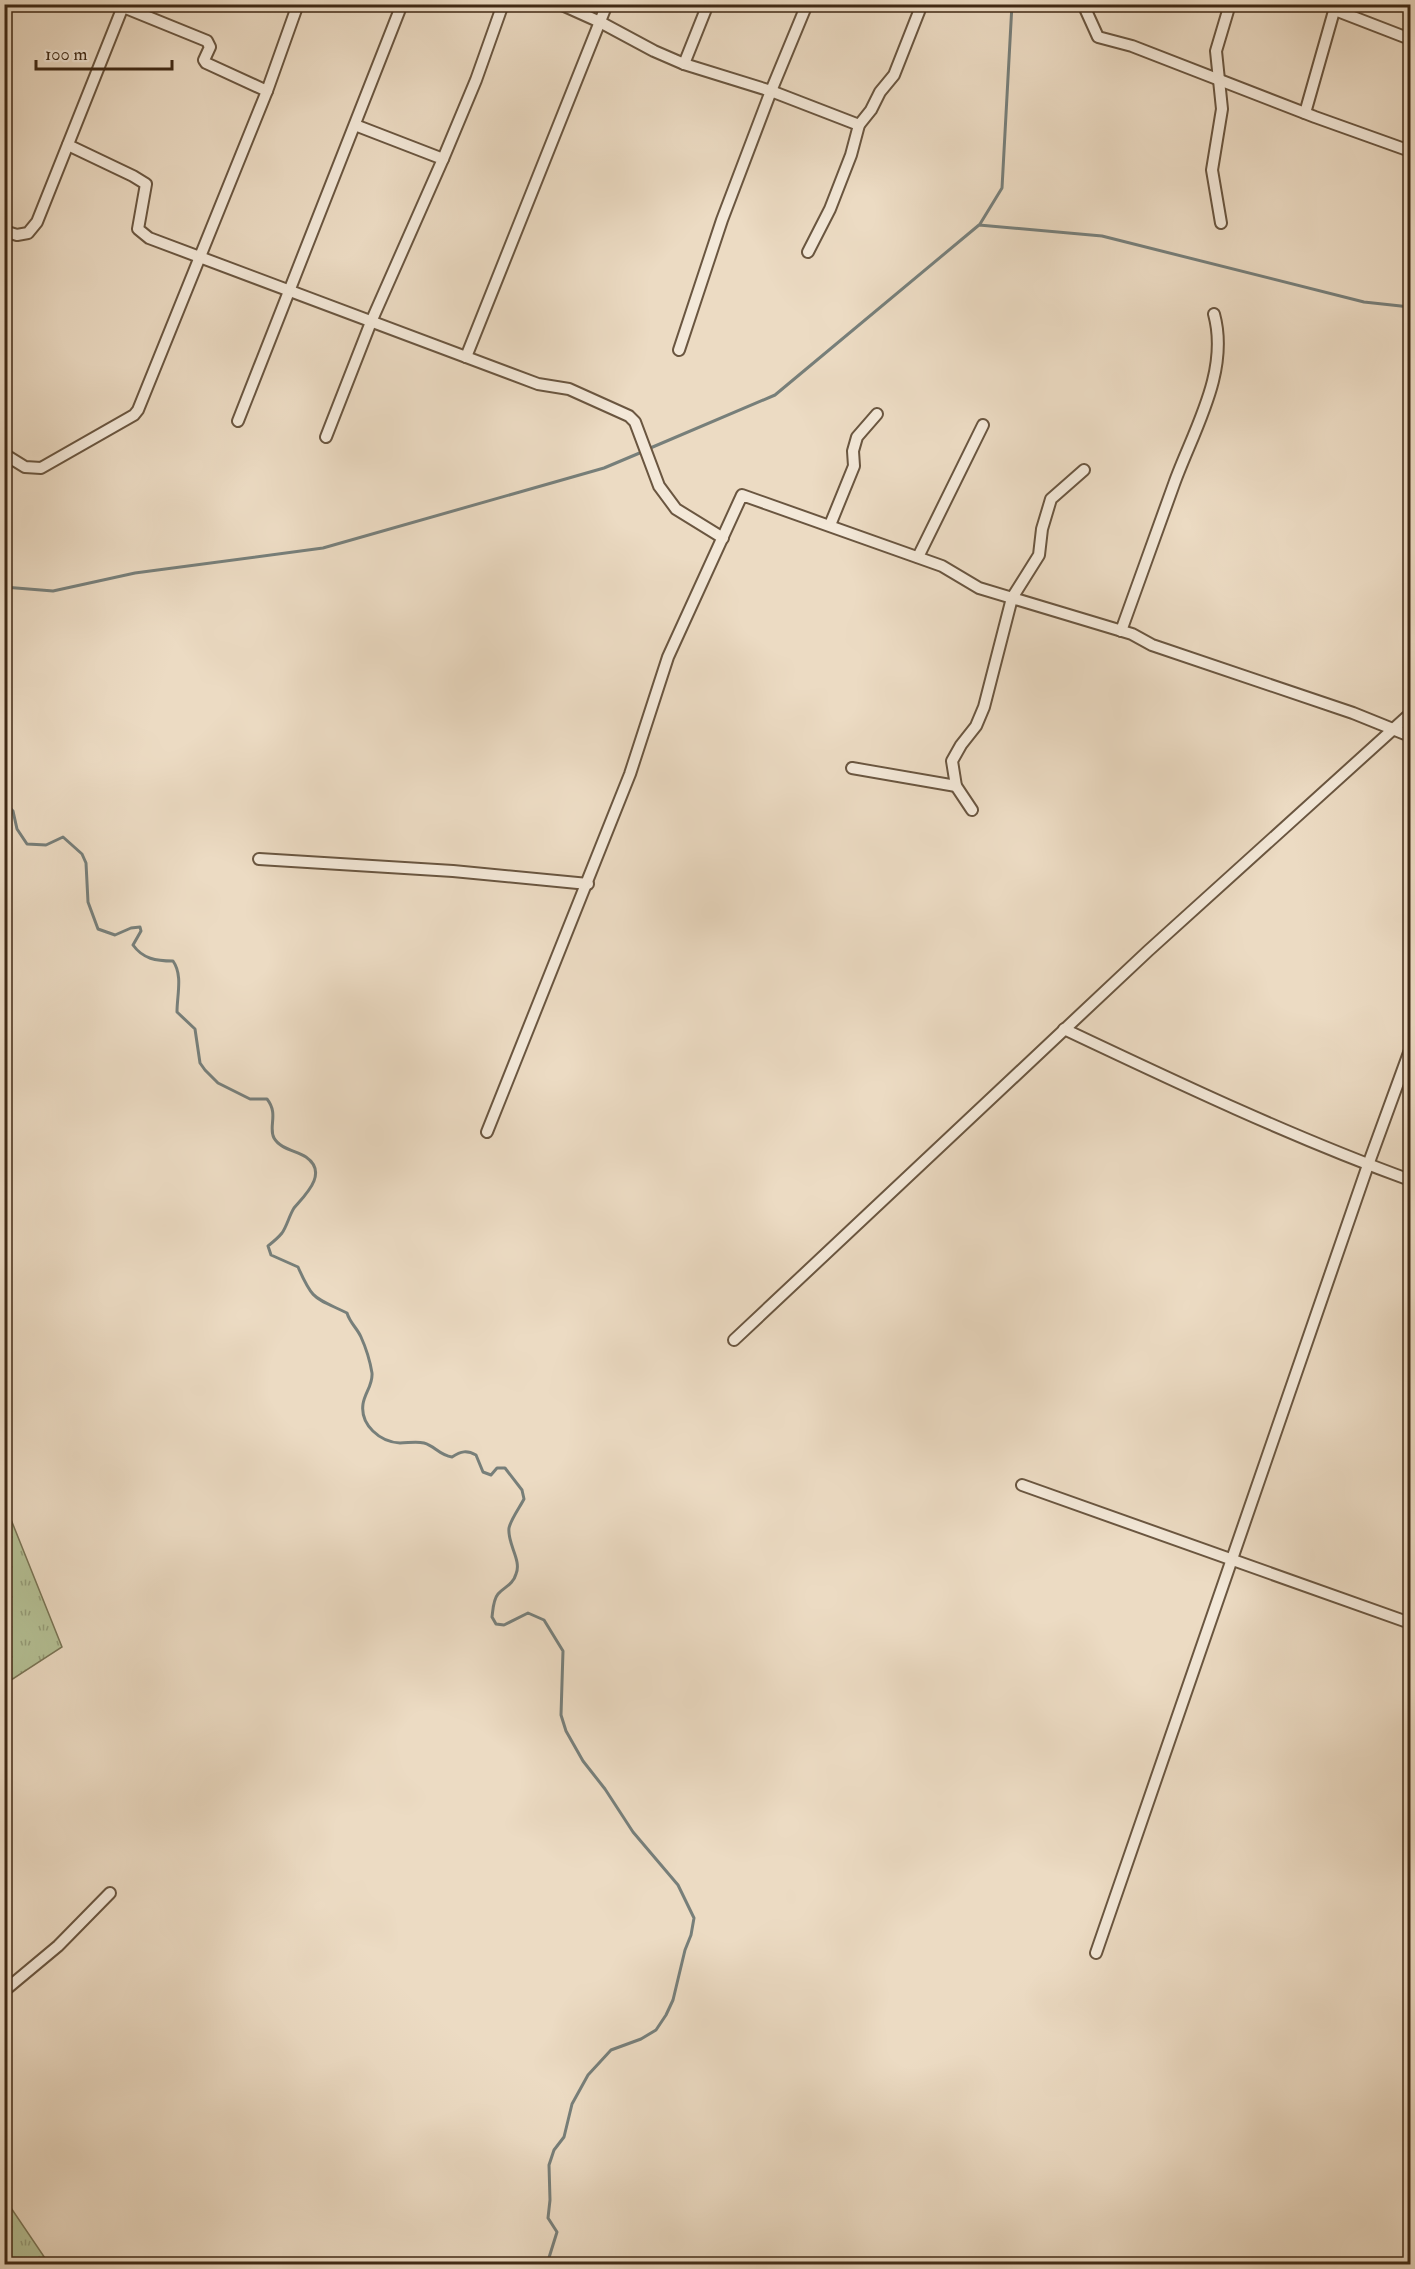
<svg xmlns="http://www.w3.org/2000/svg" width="1415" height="2269" viewBox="0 0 1415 2269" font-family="'IM FELL Double Pica',serif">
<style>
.grass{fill:url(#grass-tufts);stroke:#7a7556;stroke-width:1.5}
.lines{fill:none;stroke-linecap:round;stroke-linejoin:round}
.stream{stroke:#777f7a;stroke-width:3}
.minor-casing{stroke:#6a5640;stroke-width:14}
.minor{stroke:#f3e8d8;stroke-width:10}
</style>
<defs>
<pattern id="grass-tufts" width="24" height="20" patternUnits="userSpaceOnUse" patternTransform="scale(1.5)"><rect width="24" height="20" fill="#b5c196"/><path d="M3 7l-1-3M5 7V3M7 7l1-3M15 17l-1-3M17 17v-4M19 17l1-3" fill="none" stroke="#959d79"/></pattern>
</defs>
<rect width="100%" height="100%" fill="#ecdbc3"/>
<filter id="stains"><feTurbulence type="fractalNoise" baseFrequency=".00333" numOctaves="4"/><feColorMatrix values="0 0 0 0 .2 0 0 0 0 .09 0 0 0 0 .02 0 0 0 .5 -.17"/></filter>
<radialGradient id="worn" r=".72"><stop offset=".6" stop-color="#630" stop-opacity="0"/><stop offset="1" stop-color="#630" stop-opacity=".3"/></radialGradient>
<g class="grass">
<polygon points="4,1502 62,1647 5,1684 4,1684"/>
<polygon points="4,2199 5,2199 49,2264 5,2264"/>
</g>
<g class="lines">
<g class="stream">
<polyline points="980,224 1002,188 1012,4"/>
<polyline points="648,449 775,395 979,225 1102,236 1364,302 1410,307"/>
<polyline points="4,587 53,591 135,573 323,548 604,468 642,452"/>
<path d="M4 802 13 811 17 829 27 844 46 845 63 837 82 854 86 863 88 902 98 929 115 935 131 928 140 927 141 931 133 945C143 959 156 961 173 961 183 975 177 995 177 1012L195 1029 200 1063 205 1070 218 1083 250 1099H267C279 1114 268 1127 274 1138 280 1149 297 1151 306 1157 329 1173 305 1195 294 1208 289 1216 287 1226 282 1233 278 1238 273 1242 268 1246L271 1255 298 1267C313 1301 314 1297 347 1313 350 1323 357 1328 361 1337 366 1348 370 1361 372 1373 373 1385 365 1392 363 1404 360 1425 380 1442 400 1443 408 1443 416 1441 424 1443 435 1446 439 1455 452 1457 461 1451 467 1450 476 1455L483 1472 491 1475 497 1468H505L522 1490 524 1499C520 1507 511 1519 509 1528 507 1544 522 1560 516 1574 513 1585 504 1587 498 1594 493 1600 493 1610 492 1617L496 1624 504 1625 528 1613 544 1620 563 1651 561 1715 566 1731 583 1761 605 1789 633 1832 678 1885 694 1918 691 1935 685 1950 673 2000 666 2015 656 2030 641 2039 611 2050 588 2075 572 2104 564 2137 554 2150 549 2165 550 2200 548 2218 557 2232 547 2264"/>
</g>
<defs>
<g id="minor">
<polyline points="116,4 207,41 210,47 204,60 206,63 267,91"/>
<polyline points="560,4 600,22 654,51 684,64 771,91 859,125"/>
<polyline points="1083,4 1098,37 1132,46 1315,117 1410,151"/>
<polyline points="1335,10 1410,39"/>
<polyline points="684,64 708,4"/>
<polyline points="1305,113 1336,4"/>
<polyline points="68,145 133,176 146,184 138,229 149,238 538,384 569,389 629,416 635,422 659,486 676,509 723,538"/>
<polyline points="443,159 476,80 503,4"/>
<polyline points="1221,223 1212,170 1222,109 1216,51 1230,4"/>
<polyline points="4,231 17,235 28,233 37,222 124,4"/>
<polyline points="808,252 830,209 851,155 859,125 871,110 880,92 894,75 922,4"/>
<polyline points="679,350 722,220 771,91 807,4"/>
<polyline points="466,357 607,4"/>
<polyline points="238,421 402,4"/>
<polyline points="326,437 371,322 443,159 355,125"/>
<polyline points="4,454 25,467 41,468 134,415 138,410 267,91 298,4"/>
<polyline points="830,525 854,466 853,451 857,437 877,414"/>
<polyline points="918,557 983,425"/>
<path d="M1121 631C1139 582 1156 533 1174 484 1193 431 1230 372 1214 314"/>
<polyline points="852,768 956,786"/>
<polyline points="972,810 956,786 952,761 961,745 976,726 984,707 1012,598 1039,555 1042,529 1051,499 1084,470"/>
<polyline points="259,859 453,871 588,884"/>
<path d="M1064 1029C1178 1083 1292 1137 1410 1180"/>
<polyline points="487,1132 630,774 668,657 742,495 942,566 979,588 1132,634 1152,645 1353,713 1410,736"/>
<polyline points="734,1340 1148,951 1410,714"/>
<polyline points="1022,1485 1410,1623"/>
<polyline points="1096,1953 1368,1165 1410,1050"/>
<polyline points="4,1991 58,1946 110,1893"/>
</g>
</defs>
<use href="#minor" class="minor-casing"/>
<use href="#minor" class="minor"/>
</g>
<rect width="1415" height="2269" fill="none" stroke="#ecdbc3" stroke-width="24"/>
<rect x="6" y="6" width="1403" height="2257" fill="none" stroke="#3f2915" stroke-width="3"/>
<rect x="12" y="12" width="1391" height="2245" fill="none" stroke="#3f2915" stroke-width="1.5"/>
<path d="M36 60v9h136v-9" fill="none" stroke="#3f2915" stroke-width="3"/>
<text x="45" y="60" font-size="18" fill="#3f2915" stroke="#f3e8d8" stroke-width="4.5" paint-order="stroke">100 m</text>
<rect width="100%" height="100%" filter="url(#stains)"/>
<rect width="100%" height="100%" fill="url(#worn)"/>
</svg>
